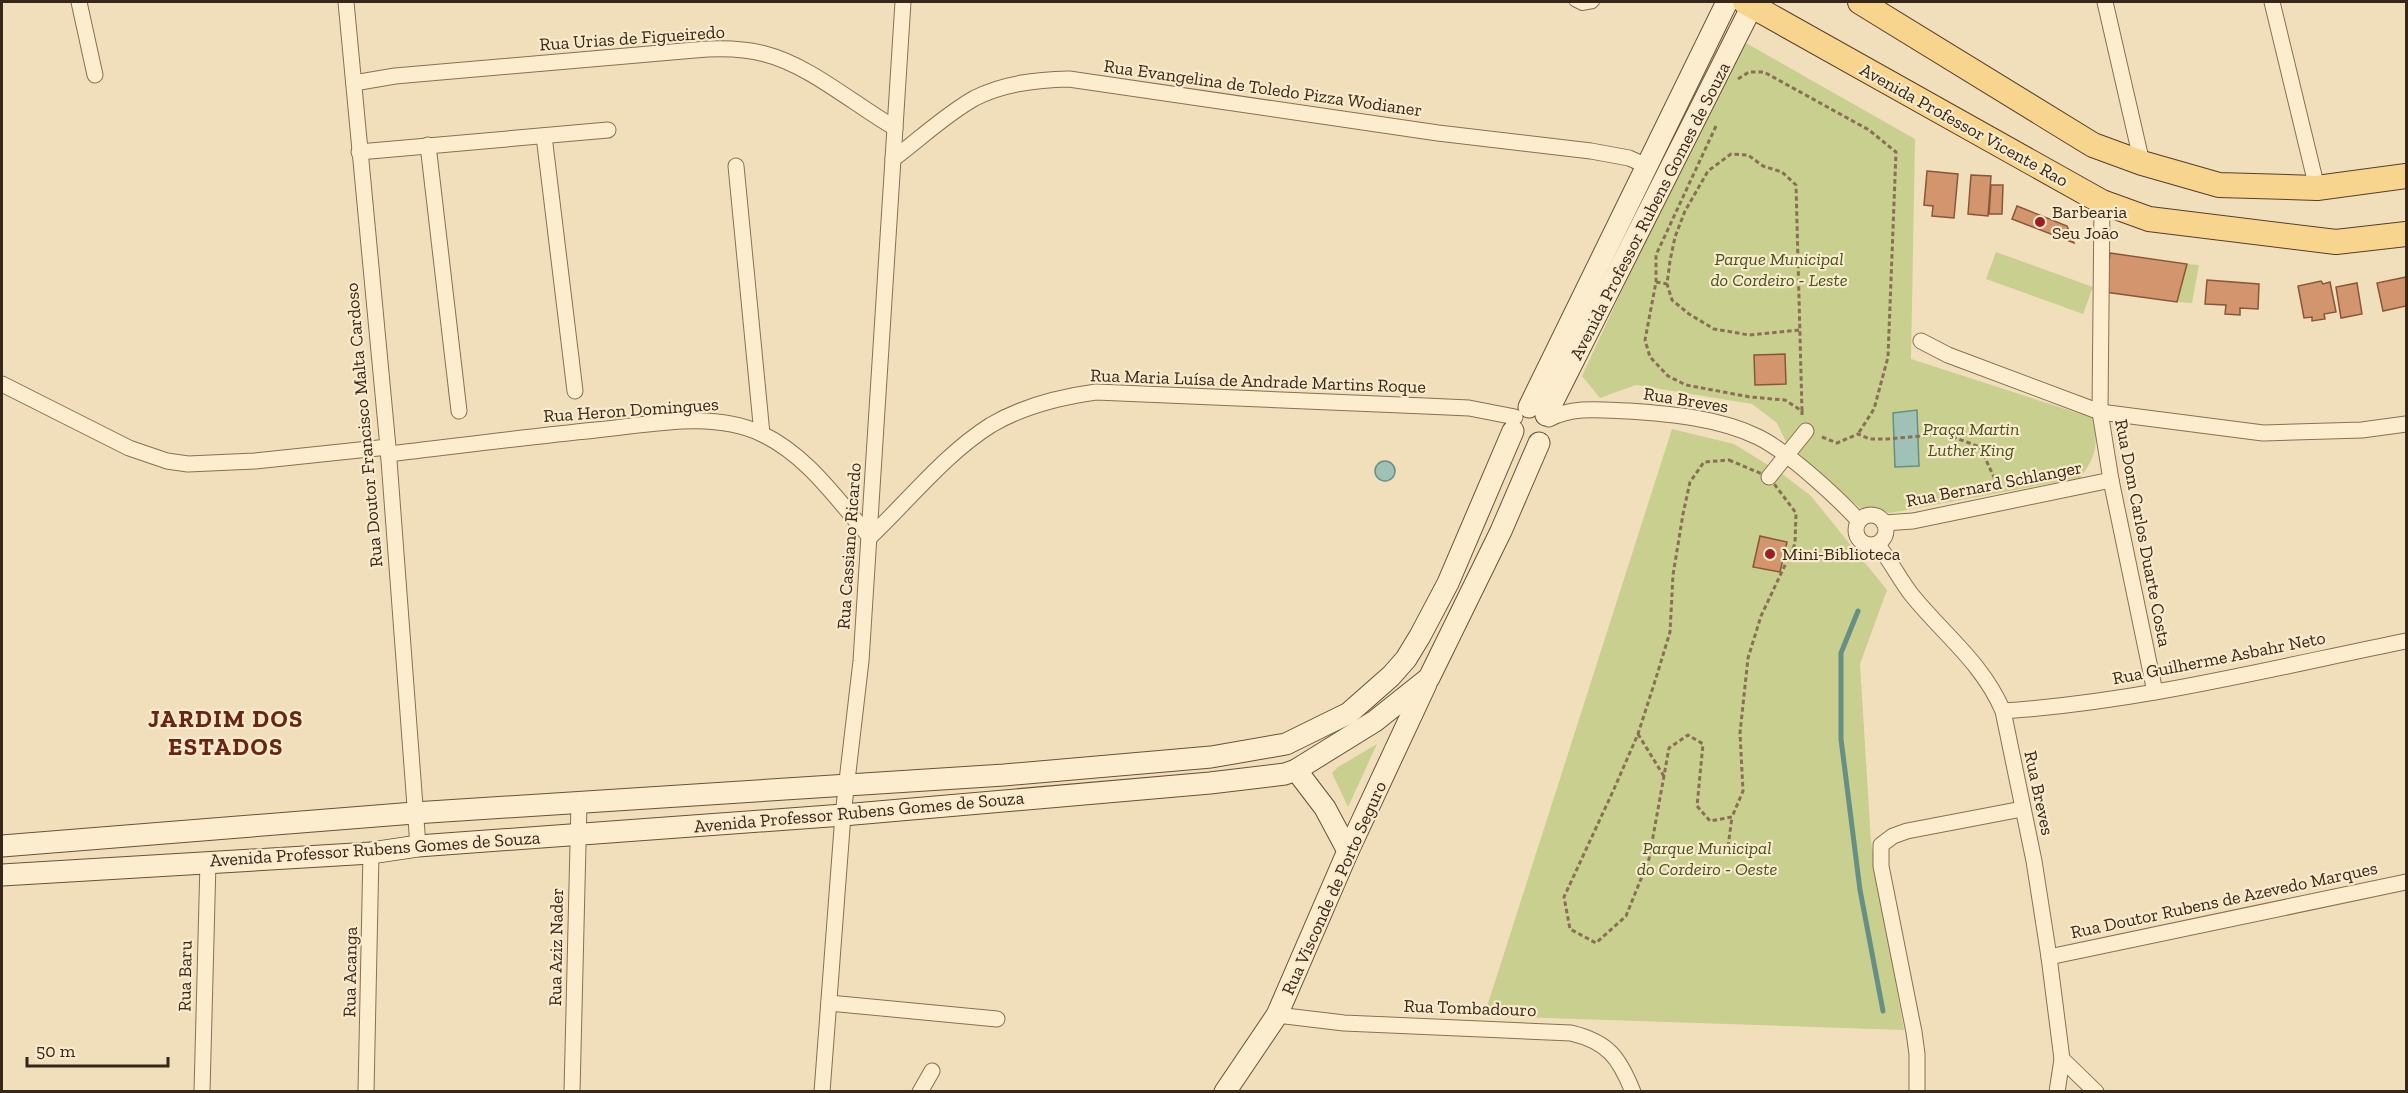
<svg xmlns="http://www.w3.org/2000/svg" width="2408" height="1093" viewBox="0 0 2408 1093" font-family="'Zilla Slab',serif">
<style>
.green{fill:#c9cf8f}
.water{fill:#a0c1b6;stroke:#678f84;stroke-width:1.5}
.lines{fill:none;stroke-linecap:round;stroke-linejoin:round}
.stream{stroke:#678f84;stroke-width:5}
.building{fill:#d2956e;stroke:#895738;stroke-width:1.5}
.lane-casing{stroke:#896f54;stroke-width:10}
.street-casing{stroke:#896f54;stroke-width:17}
.secondary-casing{stroke:#6a5037;stroke-width:23}
.primary-casing{stroke:#563d29;stroke-width:26}
.path{stroke:#896f54;stroke-width:3;stroke-dasharray:4.5 3;stroke-linecap:butt}
.lane{stroke:#fbedce;stroke-width:8}
.street{stroke:#fbedce;stroke-width:15}
.secondary{stroke:#fbedce;stroke-width:21}
.primary{stroke:#f8d58e;stroke-width:24}
.poi-dot{fill:#9c2023;stroke:#f8eacb;stroke-width:2}
.labels{text-anchor:middle;dominant-baseline:central;stroke-width:4.5;stroke-linejoin:round;paint-order:stroke}
.street-label{font-size:18px;fill:#37271a;stroke:#f8eacb}
.poi-label{font-size:18px;fill:#37271a;stroke:#f8eacb;text-anchor:start}
.park-label{font-size:18px;font-style:italic;fill:#48541f;stroke:#f8eacb}
.district-label{font-size:24px;font-weight:bold;letter-spacing:1.5px;fill:#662516;stroke:#f8eacb}
</style>
<rect width="100%" height="100%" fill="#f1dfbb"/>
<g class="green">
<path d="M1739 39 1915 139 1911 359 2093 418C2098 447 2097 454 2080 478L1890 513 1860 508 1786 442 1777 423 1752 404 1636 385 1600 398 1582 376Z"/>
<polygon points="1996,252 2093,287 2083,314 1986,279"/>
<polygon points="2187,264 2199,265 2192,303 2177,302"/>
<polygon points="1672,429 1734,444 1781,473 1811,496 1887,590 1860,664 1871,842 1904,1030 1484,1016"/>
<polygon points="1377,744 1348,807 1332,773 1338,767"/>
</g>
<g class="water">
<polygon points="1917,410 1919,466 1895,467 1893,413"/>
<circle cx="1385" cy="471" r="10"/>
</g>
<g class="lines">
<polyline class="stream" points="1858,611 1841,653 1841,739 1860,890 1883,1011"/>
</g>
<g class="building">
<polygon points="1927,171 1958,174 1954,218 1932,216 1933,206 1924,205"/>
<polygon points="1971,175 1991,176 1988,216 1968,214"/>
<polygon points="1991,185 2003,185 2002,214 1989,214"/>
<polygon points="2017,206 2067,226 2074,243 2012,219"/>
<polygon points="2110,253 2187,264 2177,302 2105,292"/>
<polygon points="2406,277 2406,306 2383,311 2377,283"/>
<polygon points="2207,280 2259,284 2258,309 2240,308 2240,315 2225,314 2226,305 2205,304"/>
<polygon points="2321,281 2323,284 2330,282 2336,312 2324,314 2325,319 2312,321 2312,317 2304,318 2298,286"/>
<polygon points="2357,283 2362,314 2341,318 2336,287"/>
<polygon points="1785,354 1786,384 1755,385 1754,355"/>
<polygon points="1760,536 1787,542 1780,572 1753,567"/>
</g>
<g class="lines">
<defs>
<polyline id="lane" points="1574,2 1582,6 1593,4 1595,2"/>
<g id="street">
<polyline points="79,2 95,75"/>
<polyline points="346,2 388,447 418,846"/>
<polyline points="2105,2 2142,163"/>
<polyline points="2272,2 2317,188"/>
<path d="M354 83 395 76 695 50C718 48 742 48 765 54 809 65 855 105 895 128"/>
<polyline points="544,136 575,391"/>
<polyline points="428,145 459,411"/>
<polyline points="359,152 608,130"/>
<path d="M893 159C920 139 946 114 975 98 1004 83 1037 80 1069 79L1438 133 1591 151 1629 158 1647 166"/>
<polyline points="736,166 762,434"/>
<polyline points="2102,202 2100,412 2111,480 2155,692"/>
<polyline points="1921,341 1948,355 2100,412 2263,433 2362,430 2406,424"/>
<polyline points="2,384 129,448 167,461 188,464 255,461 388,447"/>
<path d="M1549 419C1573 406 1602 410 1629 411 1672 414 1719 418 1758 437 1787 451 1837 497 1859 521"/>
<path d="M388 454C457 446 526 437 596 430 649 425 712 410 762 434 808 456 837 500 870 537 909 500 945 454 991 425 1023 406 1060 397 1096 392L1425 406 1469 408 1515 417"/>
<polyline points="1769,477 1806,431"/>
<circle cx="1871" cy="530" r="15"/>
<polyline points="1884,523 1913,521 2111,480"/>
<path d="M1877 544C1890 560 1899 578 1911 594 1943 634 1982 662 2003 711L2034 861 2049 957 2062 1059 2057 1092"/>
<path d="M2003 711C2139 702 2273 668 2406 641"/>
<polyline points="2049,957 2406,882"/>
<polyline points="829,1003 997,1019"/>
<path d="M1277 1015 1344 1023 1571 1033C1608 1042 1619 1057 1633 1092"/>
<polyline points="2062,1059 2096,1092"/>
<polyline points="202,1092 208,862"/>
<polyline points="366,1092 371,853"/>
<polyline points="572,1092 579,803"/>
<polyline points="822,1092 843,815 861,661 903,2"/>
<polyline points="920,1092 932,1071"/>
<polyline points="1917,1092 1917,1054 1914,1032 1881,866 1881,845 1893,836 1907,831 2022,809"/>
</g>
<g id="secondary">
<polyline points="1529,407 1727,2"/>
<polyline points="1546,415 1752,6"/>
<polyline points="1296,770 1325,808 1348,851"/>
<polyline points="2,846 414,813 1004,775 1211,757 1286,744 1349,713 1391,676 1406,659 1420,636 1448,583 1513,431"/>
<polyline points="2,875 371,853 418,846 843,815 1210,783 1285,774 1296,770 1375,721 1429,678 1501,531 1539,443"/>
<polyline points="1225,1092 1277,1015 1348,851 1426,684"/>
</g>
<g id="primary">
<polyline points="1745,2 2102,202 2149,219 2336,242 2406,234"/>
<polyline points="1860,2 2093,145 2142,163 2219,185 2317,188 2406,176"/>
</g>
</defs>
<use href="#lane" class="lane-casing"/>
<use href="#street" class="street-casing"/>
<use href="#secondary" class="secondary-casing"/>
<use href="#primary" class="primary-casing"/>
<g class="path">
<polyline points="1738,79 1749,72 1764,72 1869,130 1896,152 1888,357 1874,409 1858,434"/>
<polyline points="1716,126 1656,255 1656,282 1645,340 1650,357 1668,376 1686,385 1750,397 1785,400 1802,411 1802,415"/>
<polyline points="1656,282 1667,284"/>
<polyline points="1799,330 1749,335 1714,329 1689,314 1672,300 1667,284 1670,261 1675,237 1685,211 1708,171 1731,154 1748,155 1763,166 1782,172 1796,185 1802,411"/>
<polyline points="1822,437 1837,443 1858,434 1870,439 1887,439 1945,434 1980,447 1999,488"/>
<polygon points="1729,460 1769,477 1796,513 1795,544 1761,616 1748,658 1740,733 1743,791 1732,817 1710,821 1697,806 1703,744 1688,735 1669,748 1649,859 1626,916 1596,943 1570,929 1564,897 1614,789 1638,734 1656,678 1670,632 1673,575 1683,514 1690,482 1704,462"/>
<polyline points="1638,734 1665,778"/>
<polyline points="1727,854 1732,817"/>
</g>
<use href="#lane" class="lane"/>
<use href="#street" class="street"/>
<use href="#secondary" class="secondary"/>
<use href="#primary" class="primary"/>
</g>
<g class="poi-dot">
<circle cx="2040" cy="222" r="6"/>
<circle cx="1770" cy="554" r="6"/>
</g>
<g class="labels">
<g class="street-label">
<text transform="translate(632 38) rotate(-4)">Rua Urias de Figueiredo</text>
<text transform="translate(1263 88) rotate(8)">Rua Evangelina de Toledo Pizza Wodianer</text>
<text transform="translate(1964 125) rotate(29)">Avenida Professor Vicente Rao</text>
<text transform="translate(1650 211) rotate(-63)">Avenida Professor Rubens Gomes de Souza</text>
<text transform="translate(1258 381) rotate(2)">Rua Maria Luísa de Andrade Martins Roque</text>
<text transform="translate(1686 400) rotate(9)">Rua Breves</text>
<text transform="translate(631 410) rotate(-4)">Rua Heron Domingues</text>
<text transform="translate(364 425) rotate(-95)">Rua Doutor Francisco Malta Cardoso</text>
<text transform="translate(1994 484) rotate(-11)">Rua Bernard Schlanger</text>
<text transform="translate(2143 533) rotate(79)">Rua Dom Carlos Duarte Costa</text>
<text transform="translate(849 546) rotate(-86)">Rua Cassiano Ricardo</text>
<text transform="translate(2219 658) rotate(-11)">Rua Guilherme Asbahr Neto</text>
<text transform="translate(2039 793) rotate(78)">Rua Breves</text>
<text transform="translate(859 812) rotate(-5)">Avenida Professor Rubens Gomes de Souza</text>
<text transform="translate(375 849) rotate(-4)">Avenida Professor Rubens Gomes de Souza</text>
<text transform="translate(1334 888) rotate(-66)">Rua Visconde de Porto Seguro</text>
<text transform="translate(2224 900) rotate(-12)">Rua Doutor Rubens de Azevedo Marques</text>
<text transform="translate(556 947) rotate(-89)">Rua Aziz Nader</text>
<text transform="translate(350 972) rotate(-89)">Rua Acanga</text>
<text transform="translate(185 976) rotate(-89)">Rua Baru</text>
<text transform="translate(1470 1008) rotate(2)">Rua Tombadouro</text>
</g>
<g class="poi-label">
<text x="2052" y="212">Barbearia<tspan x="2052" dy="21">Seu João</tspan></text>
<text x="1782" y="554">Mini-Biblioteca</text>
</g>
<g class="park-label">
<text x="1779" y="259">Parque Municipal<tspan x="1779" dy="21">do Cordeiro - Leste</tspan></text>
<text x="1971" y="429">Praça Martin<tspan x="1971" dy="21">Luther King</tspan></text>
<text x="1707" y="848">Parque Municipal<tspan x="1707" dy="21">do Cordeiro - Oeste</tspan></text>
</g>
<g class="district-label">
<text x="226" y="718">JARDIM DOS<tspan x="226" dy="28">ESTADOS</tspan></text>
</g>
</g>
<rect width="2408" height="1093" fill="none" stroke="#37271a" stroke-width="6"/>
<path d="M27 1057v9h141v-9" fill="none" stroke="#37271a" stroke-width="3"/>
<text x="36" y="1057" font-size="18" fill="#37271a" stroke="#f8eacb" stroke-width="4.5" paint-order="stroke">50 m</text>
</svg>
